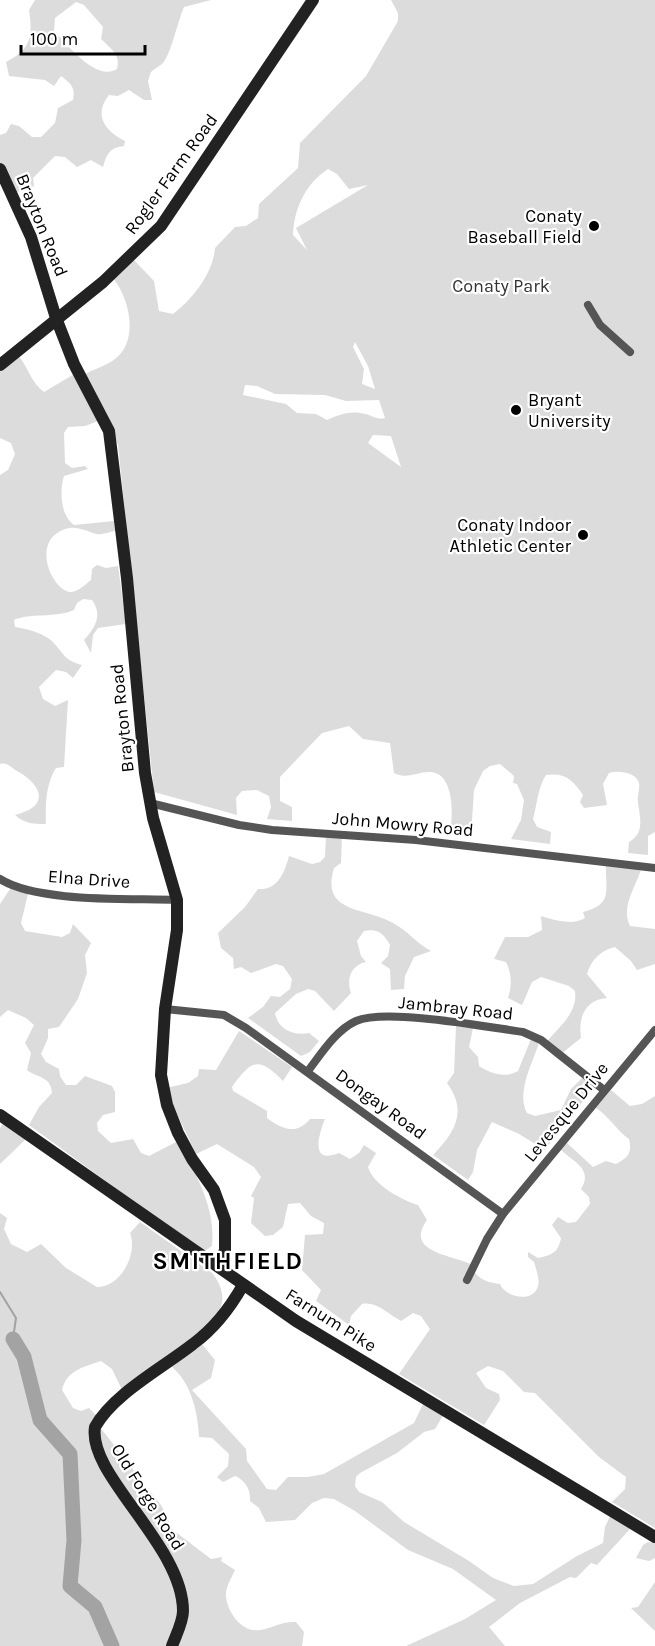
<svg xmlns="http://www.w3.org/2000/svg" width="655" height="1646" viewBox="0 0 655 1646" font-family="Karla,sans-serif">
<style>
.green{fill:#dcdcdc;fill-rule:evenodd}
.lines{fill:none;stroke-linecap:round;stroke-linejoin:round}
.stream{stroke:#a3a3a3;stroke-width:2}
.river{stroke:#a3a3a3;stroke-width:15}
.street{stroke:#555;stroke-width:8}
.secondary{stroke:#222;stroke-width:12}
.poi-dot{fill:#000;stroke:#fff;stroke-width:2}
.labels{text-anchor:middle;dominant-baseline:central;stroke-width:4.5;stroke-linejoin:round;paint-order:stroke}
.street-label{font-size:18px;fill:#000;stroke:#fff}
.poi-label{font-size:18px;fill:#000;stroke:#fff;text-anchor:end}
.park-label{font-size:18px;fill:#333;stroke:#fff}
.district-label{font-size:24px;font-weight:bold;letter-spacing:1.5px;fill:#000;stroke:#fff}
</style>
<rect width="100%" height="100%" fill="#fff"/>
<g class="green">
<path d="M35 0H211L184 7C178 20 171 54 163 63 160 66 154 69 151 72L148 81 152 100H144L129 90 118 96 109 95C93 115 105 131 125 141L124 146C109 148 107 154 103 167L91 160 77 167 65 157 55 156 33 178 34 186 12 194 0 170V135L6 133 11 124 19 126 32 137H41L55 123 58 108 73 100C76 87 70 83 61 76L54 86 45 80 9 76 6 62C31 49 33 37 29 10ZM76 2 84 5 103 27 101 39C111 49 121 55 117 69 96 82 68 45 54 31L55 18Z"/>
<path d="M391 0H655V832L648 836V855L628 853 629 842C645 833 640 818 638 803 637 796 640 789 639 783 636 772 618 770 609 773L603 784 607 805 584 808 580 802 583 795C573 780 565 772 546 775 538 787 537 805 533 819L537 827 551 832 550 844 511 839 521 820 524 800 517 784 513 783 514 776 500 764 490 766 483 771 474 790 471 835 450 833C453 817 455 774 431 772 418 771 407 780 394 773L390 743 363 739 349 726 322 733 280 777V801L292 807V821L267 819 271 807 269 796 257 790 242 791 236 798 237 815 154 792 118 445 106 413 85 374C94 369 106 366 115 359 139 341 130 299 113 278L134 260 154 281 159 311 173 314C193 299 213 273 215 248L235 227 246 226 258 218 259 204 298 168 300 143 366 76 398 21V13ZM328 169 337 174 349 189 368 185 296 228 307 250 293 235C294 209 305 184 328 169ZM355 342 368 366 375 389 362 384 364 369 353 347ZM245 385 257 386 275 394 325 395 346 401 379 400 385 418C377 420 373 416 366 414 351 410 340 414 327 420L316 414 297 413 286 404 243 395ZM373 435 391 436 401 467 368 443Z"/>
<path d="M18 355C28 367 32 384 44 392L76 373 101 420 85 426 68 427 64 433 65 463 72 468 85 466 88 469 64 476C59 492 61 516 74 525L114 521 115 531C109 532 102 535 97 534 86 531 76 525 65 529 29 541 53 593 72 592 79 591 86 584 91 580L92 569 97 565 106 568 118 566 126 624 98 628 93 635 91 653 84 640C95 628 103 615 92 600L83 599 77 603 74 610C57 618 27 613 14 620L15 627C27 629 39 632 48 638 63 649 61 660 82 665L73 678 66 672 56 670 39 687 43 699 55 706 68 700 64 767 56 768C46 783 45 806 46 824 34 824 25 824 15 815 51 806 42 785 17 771 10 767 8 762 0 764V475L8 470 15 454 11 443 0 438V369Z"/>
<path d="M342 834 341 863 334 868C320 914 366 907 393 923 407 930 416 943 431 951L414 957 405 976 404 989 391 990 390 969 381 963 388 956 390 945C384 934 378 928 364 931L357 941 361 956 366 962C351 965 346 979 351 993L334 1011 315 991 308 989 296 994 275 1013C278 1030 294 1036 309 1033L319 1041 310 1052 301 1056 248 1018 263 1007 271 996 280 997 290 989 292 979 283 966 276 964 251 973 241 967 234 969 233 958 221 948 218 933 245 907 258 889C278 891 285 871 289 856L312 864 320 862 325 857 326 835Z"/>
<path d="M606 863 642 866C637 886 620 906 630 926L655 929V964L637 970 631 961 615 947C601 950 591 960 587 974L607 998C585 1000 578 1017 581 1038L561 1054 546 1043C558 1027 578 1014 575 991L569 986 541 977 532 982 522 1005 508 998C512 986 512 974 506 962L494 959 505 937H528L542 930 541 916C554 920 573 926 585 918L583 912C614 904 605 891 606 863Z"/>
<path d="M12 886 29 890 21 923 25 931 62 937 70 933 73 924 91 943 85 955 87 973 78 999 59 1027 48 1029V1038L41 1054 46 1062 59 1069 60 1076 66 1085H76L85 1076 112 1086 115 1092V1112L103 1115 97 1123 98 1131 111 1143 133 1139 141 1153 149 1156 178 1141C196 1174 216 1208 212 1246L203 1252 29 1125 39 1107 52 1093C51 1076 37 1078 27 1070L31 1053 25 1043 34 1025 26 1018 8 1010 0 1017V904Z"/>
<path d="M456 1026 473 1028 469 1047 478 1057 479 1066C490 1073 505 1079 518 1071L531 1039 539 1043C532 1064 516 1093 527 1113L535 1116 561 1110 571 1089 582 1078 587 1081 590 1092 545 1150 519 1134 492 1122 477 1150 473 1172 468 1180 433 1155C455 1132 468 1112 447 1083L454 1073Z"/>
<path d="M239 1031 292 1067 283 1081C258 1055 251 1061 232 1087L233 1091 267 1111V1118C283 1130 297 1135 310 1119H325C319 1134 309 1165 339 1153L350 1159 359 1153 364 1145 376 1153 368 1167C373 1185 402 1200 418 1205L427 1220C404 1252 451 1255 471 1264 474 1278 488 1283 500 1284 505 1297 533 1304 538 1286 540 1280 536 1269 534 1262L528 1257V1252L538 1258C552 1255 558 1253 561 1238L552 1225 558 1217 568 1223 576 1222 590 1204 589 1197 581 1189C593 1169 575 1163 561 1150L567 1143 593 1167 606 1161 616 1164C629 1157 632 1153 629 1139 616 1130 610 1117 596 1108L611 1090 630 1106 642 1104 655 1096V1528L612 1502 625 1489 626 1477 599 1457 535 1393 524 1392 503 1371 488 1366 476 1373 486 1388 499 1394 500 1400 484 1425 399 1374 430 1329 421 1316 413 1313 401 1321C389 1315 377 1301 362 1304L351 1316 349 1325 316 1301 321 1290 302 1270 305 1235 323 1234 324 1223 311 1216 300 1203 288 1204 283 1227 273 1235 265 1236 251 1223 254 1198 251 1196 261 1177 254 1167 217 1144 196 1154 167 1093 166 1088 188 1083 198 1076 199 1069 216 1070Z"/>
<polygon points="4,1122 26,1139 0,1164 0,1128"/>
<path d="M0 1213 7 1218 4 1229 11 1244 27 1252 41 1244 66 1268 97 1287C121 1287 138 1254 130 1233L140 1222 212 1273C219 1281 224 1293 222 1303 218 1327 144 1376 123 1392L112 1369 101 1361C85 1367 67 1369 62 1390L73 1408 81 1411 89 1408 100 1419 99 1426 161 1505 173 1530 211 1559 222 1557 221 1561 235 1570C231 1579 225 1588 226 1597 228 1613 242 1633 260 1630 273 1628 282 1621 296 1622L304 1632 302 1646H0Z"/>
<path d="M201 1343 215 1360 211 1378 192 1390 246 1449 247 1461 267 1489 276 1490 288 1477H308L324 1474 414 1423 424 1402 444 1414 435 1429 424 1432 397 1453 360 1473 356 1477 355 1486 359 1492 382 1502 404 1522 469 1561 493 1578 514 1586 533 1584 577 1556 603 1543 605 1527 610 1516 630 1529 597 1565 591 1563 576 1578 570 1577 520 1603 489 1627 505 1646H406L465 1619 496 1600 453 1569 408 1550 355 1511 334 1499 324 1498 312 1503 295 1520 266 1522 259 1508 250 1501C251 1490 245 1480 235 1476L223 1482 217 1477 228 1466 229 1454 212 1438 199 1437C198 1412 191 1383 172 1367Z"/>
<polygon points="648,1542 655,1543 655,1558 649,1561 636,1558 643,1545"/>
<polygon points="655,1582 655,1631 631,1608 638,1607"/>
</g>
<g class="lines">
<polyline class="stream" points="0,1292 16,1318 13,1339"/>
<polyline class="river" points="13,1339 24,1357 40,1420 70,1454 74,1540 70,1586 95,1607 112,1646"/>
<g class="street">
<polyline points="588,305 600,325 630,352"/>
<polyline points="150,803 239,825 272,830 416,840 655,868"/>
<path d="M0 879C38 903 131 898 177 900"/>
<polyline points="165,1009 224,1015 246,1028 503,1214"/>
<path d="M308 1071C321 1054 336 1030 356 1021 386 1008 487 1027 523 1032L541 1040 604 1090"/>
<polyline points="467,1280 487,1239 503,1214 655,1030"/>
</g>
<g class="secondary">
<polyline points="0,169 31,237 56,318 74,364 109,431 127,578 145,773 153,818 177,900 177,930 165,1009 161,1075 167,1105 178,1133 192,1159 214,1190 225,1220 225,1250 219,1267"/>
<polyline points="0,365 103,282 161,226 313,0"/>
<polyline points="0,1115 296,1321 655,1537"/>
<path d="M172 1646C176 1635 183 1622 183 1611 183 1545 87 1475 95 1427 113 1394 164 1367 193 1344 215 1328 230 1308 243 1285"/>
</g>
</g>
<g class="poi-dot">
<circle cx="594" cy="226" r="6"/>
<circle cx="516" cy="410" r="6"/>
<circle cx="583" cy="535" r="6"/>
</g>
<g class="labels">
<g class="street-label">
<text transform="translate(171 174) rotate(-54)">Rogler Farm Road</text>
<text transform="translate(42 225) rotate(68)">Brayton Road</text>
<text transform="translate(122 718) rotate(-96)">Brayton Road</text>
<text transform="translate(403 824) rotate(5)">John Mowry Road</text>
<text transform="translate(89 879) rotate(4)">Elna Drive</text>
<text transform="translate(456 1008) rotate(6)">Jambray Road</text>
<text transform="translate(381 1104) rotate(36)">Dongay Road</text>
<text transform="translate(566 1112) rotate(-51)">Levesque Drive</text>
<text transform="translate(331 1320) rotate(32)">Farnum Pike</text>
<text transform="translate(148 1497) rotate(58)">Old Forge Road</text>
</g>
<g class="poi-label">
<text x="582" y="216">Conaty<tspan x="582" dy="21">Baseball Field</tspan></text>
<text x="528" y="400" text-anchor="start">Bryant<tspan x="528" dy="21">University</tspan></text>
<text x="571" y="525">Conaty Indoor<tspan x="571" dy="21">Athletic Center</tspan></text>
</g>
<g class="park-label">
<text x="501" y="286">Conaty Park</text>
</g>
<g class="district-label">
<text x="228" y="1261">SMITHFIELD</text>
</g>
</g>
<path d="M21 45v9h124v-9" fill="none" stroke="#000000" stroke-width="3"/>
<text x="30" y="45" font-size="18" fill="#000000" stroke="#ffffff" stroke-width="4.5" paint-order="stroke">100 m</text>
</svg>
